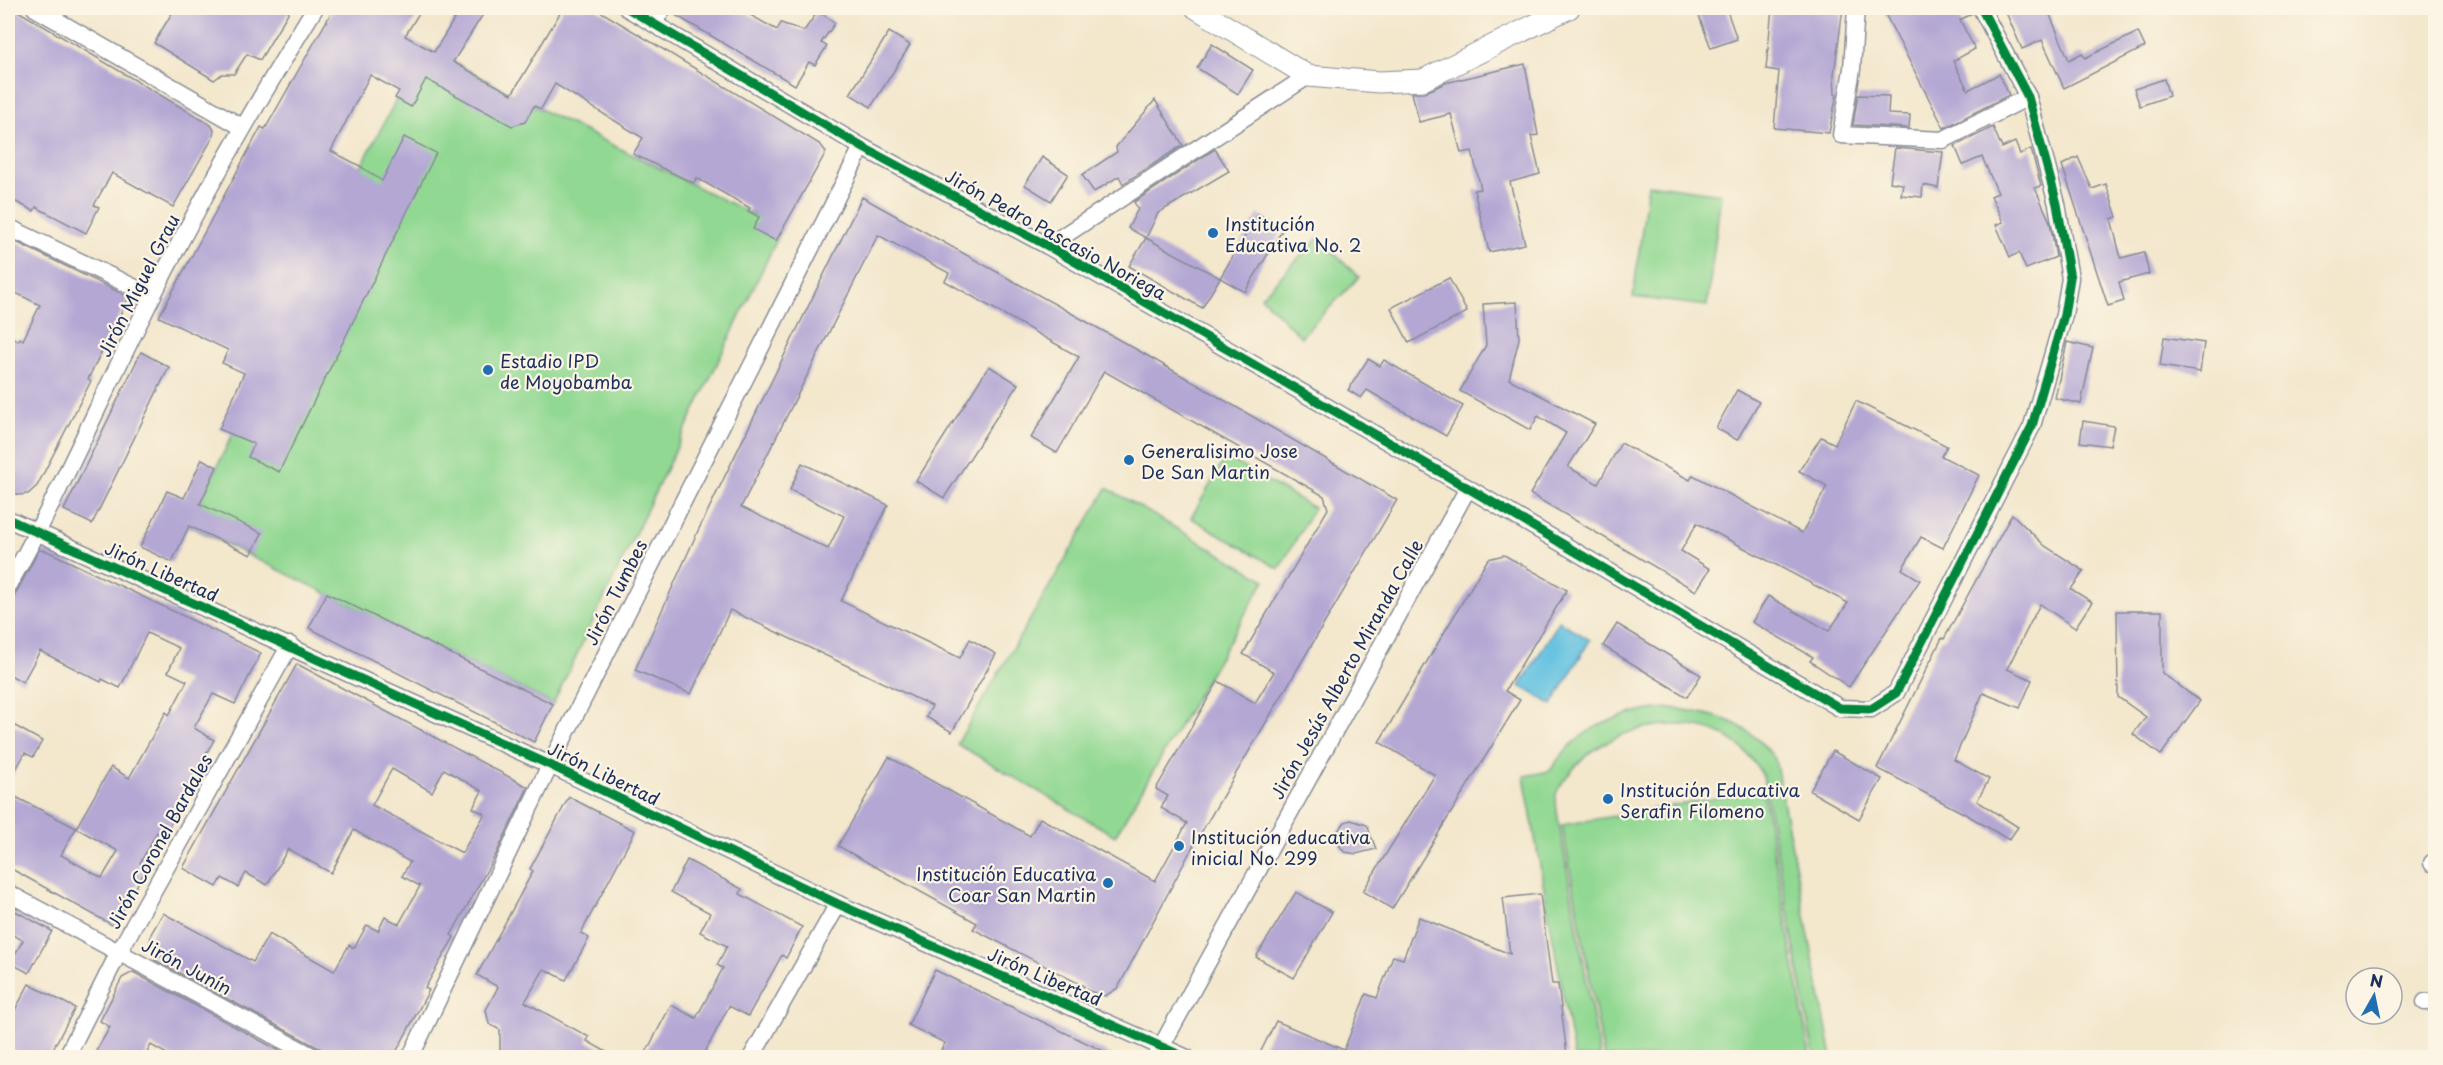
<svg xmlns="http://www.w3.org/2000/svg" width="2443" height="1065" viewBox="0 0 2443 1065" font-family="'Playpen Sans',sans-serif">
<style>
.green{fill:#91d892;stroke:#568478;stroke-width:1.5}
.water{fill:#62c1e0;stroke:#3e789f;stroke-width:1.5}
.building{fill:#b4a7d4;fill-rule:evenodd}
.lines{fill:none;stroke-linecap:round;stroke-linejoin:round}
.minor-casing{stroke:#878b95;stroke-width:19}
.tertiary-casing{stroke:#878b95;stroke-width:23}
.minor{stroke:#fff;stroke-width:16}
.tertiary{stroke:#fff;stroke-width:21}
.cycleway-casing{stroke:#fcf5e5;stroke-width:13}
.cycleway{stroke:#00873e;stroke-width:9}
.poi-dot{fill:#1f6fb2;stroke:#fcf5e5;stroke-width:2}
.labels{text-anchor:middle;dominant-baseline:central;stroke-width:4.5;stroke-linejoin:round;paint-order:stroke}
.poi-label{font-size:18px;fill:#1b2f5e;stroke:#fcf5e5;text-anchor:start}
.street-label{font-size:18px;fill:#1b2f5e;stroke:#fcf5e5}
</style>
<rect width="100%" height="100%" fill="#fcf5e5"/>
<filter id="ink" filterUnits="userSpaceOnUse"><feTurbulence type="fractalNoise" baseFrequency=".0167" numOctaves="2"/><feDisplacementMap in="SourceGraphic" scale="12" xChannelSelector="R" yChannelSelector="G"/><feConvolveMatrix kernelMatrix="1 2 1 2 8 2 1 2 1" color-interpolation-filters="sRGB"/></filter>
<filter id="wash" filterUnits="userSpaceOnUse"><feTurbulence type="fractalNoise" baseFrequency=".008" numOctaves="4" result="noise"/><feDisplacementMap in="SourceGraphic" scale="24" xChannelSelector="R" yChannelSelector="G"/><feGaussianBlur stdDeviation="1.35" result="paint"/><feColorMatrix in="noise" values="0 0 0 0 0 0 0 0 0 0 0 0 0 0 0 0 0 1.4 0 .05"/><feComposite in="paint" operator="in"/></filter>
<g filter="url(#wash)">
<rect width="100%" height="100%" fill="#f3e7cc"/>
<g class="green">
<polygon points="424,46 534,106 782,229 553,704 189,526 339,209"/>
<polygon points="1648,184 1721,194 1707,306 1633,297"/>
<polygon points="1318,238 1359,277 1301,337 1261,297"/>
<polygon points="1226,457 1314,508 1279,569 1191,518"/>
<polygon points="1107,488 1265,580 1115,836 957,744"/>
<path d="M1673 708C1719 716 1746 720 1775 759L1832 1057H1814L1763 776C1754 761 1742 745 1725 736 1677 712 1609 728 1574 768 1568 775 1559 785 1556 794 1555 799 1557 807 1557 812L1600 1057H1574L1524 776 1550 771C1578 726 1622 710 1673 708Z"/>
<polygon points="1763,790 1810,1057 1604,1057 1562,825"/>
</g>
<polygon class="water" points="1559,621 1590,640 1552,705 1520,686"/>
<g id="blocks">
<g class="building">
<polygon points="8,8 13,8 211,125 214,130 213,137 173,207 112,173 94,205 99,207 86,233 36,207 34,211 8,198"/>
<polygon points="175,8 291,8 260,60 247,54 234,74 222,74 214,80 154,43"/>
<polygon points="334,8 422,8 405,36 434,52 461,8 487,8 453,62 512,94 563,8 595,8 821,145 826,152 776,241 753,229 759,217 748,211 750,208 697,178 693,183 633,154 643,138 555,84 541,109 534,106 525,122 512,126 426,79 411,107 395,98 399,91 370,75 331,151 360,166 382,181 404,137 436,153 279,472 248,457 254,444 219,429 244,373 222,363 228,350 159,317 261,127 265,129"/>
<polygon points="673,8 738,8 777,30 781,23 804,31 818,11 835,23 821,43 827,46 815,65 809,62 795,85 672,13"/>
<polygon points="1696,8 1726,8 1737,39 1711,48"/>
<polygon points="1772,8 1843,8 1834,75 1835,94 1837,94 1829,133 1774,128 1779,71 1766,69"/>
<polygon points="1882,8 1971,8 1972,13 1960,20 1975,49 1953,61 1968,90 1999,74 2009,95 1944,128"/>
<polygon points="2004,8 2047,8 2069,60 2082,53 2085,58 2138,32 2145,47 2064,88 2042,40 2022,49"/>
<polygon points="889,32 910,45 871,107 850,94"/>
<polygon points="1212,44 1253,70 1238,94 1197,68"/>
<polygon points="1525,64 1538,135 1531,136 1540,174 1510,182 1525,244 1489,252 1474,190 1481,189 1472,151 1461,153 1451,114 1419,122 1412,93 1424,93 1445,83"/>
<polygon points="2164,79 2169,96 2140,106 2134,89"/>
<polygon points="1858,95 1889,96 1888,114 1910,115 1909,128 1853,125"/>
<polygon points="1155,100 1183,145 1123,184 1119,176 1094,192 1082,175 1117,152 1116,147"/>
<polygon points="1993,127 2002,148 2015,142 2020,154 2031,149 2041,186 2035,188 2050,222 2056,257 2026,269 2019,253 2010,257 1996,225 2003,222 1991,196 1998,193 1982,157 1963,165 1955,146"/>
<polygon points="1895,148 1943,152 1938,188 1923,185 1922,197 1901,195 1903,184 1890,182"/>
<polygon points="1215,149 1229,171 1158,213 1146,238 1128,228 1138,209 1134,202"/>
<polygon points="1042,157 1068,174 1051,201 1025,185"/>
<polygon points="2078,157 2092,189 2106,184 2117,217 2111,219 2121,258 2144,252 2149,274 2119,282 2124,301 2108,306 2062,165"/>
<polygon points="862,197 1141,352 1397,500 1192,848 1118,988 1105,996 1083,989 1084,986 973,929 977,923 838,846 889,757 1030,836 1040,818 1155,881 1187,823 1161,808 1168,796 1156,789 1218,681 1255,703 1274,672 1243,654 1328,509 1324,496 1104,371 1057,453 1031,438 1079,357 945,281 949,273 878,235 741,507 828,549 844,516 790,490 802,463 888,505 841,601 960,658 970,639 996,654 952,732 926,717 932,706 730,610 691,694 635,670 697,533"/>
<polygon points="1258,214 1283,229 1245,292 1220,278"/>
<polygon points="8,238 129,297 88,379 91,381 37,486 28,494 18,495 8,490 8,335 18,341 20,338 23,340 40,305 8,289"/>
<polygon points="1146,238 1220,278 1202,308 1129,266"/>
<polygon points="1449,278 1467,312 1409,343 1391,308"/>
<polygon points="1517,302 1519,339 1509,379 1595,424 1568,467 1598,484 1621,443 1690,480 1693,475 1802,533 1827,486 1799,471 1821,437 1835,444 1856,401 1947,446 1941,456 1979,475 1943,548 1921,537 1902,569 1920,580 1849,687 1810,661 1813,657 1752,622 1768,596 1829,631 1848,603 1697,523 1681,551 1710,569 1696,591 1530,494 1566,433 1538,416 1530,430 1460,391 1486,345 1483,304"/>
<polygon points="2164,337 2204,343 2200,372 2160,366"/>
<polygon points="2067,342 2093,348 2081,404 2055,398"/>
<polygon points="141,352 169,367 92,524 64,510"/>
<polygon points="1368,359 1380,366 1384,360 1463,406 1446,436 1367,390 1361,398 1348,390"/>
<polygon points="989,366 1018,384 944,498 916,481"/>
<polygon points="1737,390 1759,402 1737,440 1716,428"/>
<polygon points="2083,421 2114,426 2110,446 2080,442"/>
<polygon points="202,459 217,467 200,504 262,533 251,555 189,526 172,562 140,547 167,491 184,498"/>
<polygon points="2012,514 2045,546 2084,571 2071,589 2092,602 2075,628 2040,604 2007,669 2032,680 2020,708 1983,693 1954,760 1989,779 1977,801 2018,827 2009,840 1969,816 1877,768 1942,638 1944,639"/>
<path d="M39 550 47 551 261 653 235 704 213 694 194 728 214 740 177 805 180 806 164 836 157 832 140 863 147 867 114 926 8 867V793L76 828 111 767 129 778 166 712 169 715 187 681 168 672 179 648 147 633 120 688 102 679 101 682 40 651 23 682 8 674V608ZM76 828 118 851 102 878 61 855Z"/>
<polygon points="1504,555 1567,590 1505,691 1520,700 1392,909 1363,891 1435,775 1379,742 1488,559"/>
<polygon points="327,593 553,704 534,742 309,628"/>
<polygon points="2117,611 2162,611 2162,673 2200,701 2161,755 2133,734 2146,717 2118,697"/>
<polygon points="1617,624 1701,675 1687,697 1603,646"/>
<path d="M297 664 528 787 496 854 451 935 454 937 425 988 429 990 393 1058H326L321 1049 155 960 166 954 150 945 151 934 163 913 253 962 269 934 334 971 349 945 354 948 367 925 378 931 385 917 399 924 420 886 402 876 410 862 354 830 331 873 288 849 267 885 246 873 238 887 222 878 217 887 183 868ZM392 769 432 792 444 769 482 791 473 808 485 814 462 853 372 805Z"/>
<polygon points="8,722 42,741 33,757 25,753 8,784"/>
<polygon points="1833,751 1882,779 1859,819 1810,791"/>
<polygon points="569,797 635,831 581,933 589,938 566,980 544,969 525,1002 589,1037 587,1041 617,1058 500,1058 500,1030 489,1024 486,1010 498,987 477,975 533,871 530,869"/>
<polygon points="1351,820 1367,825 1376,849 1356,854 1345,852 1341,848 1338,842 1338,831 1345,822"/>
<polygon points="687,860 742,889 740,894 802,927 786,958 782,955 748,1016 729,1006 702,1058 643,1058 671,1005 696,1018 723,968 717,965 727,946 700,932 710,913 671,892"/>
<polygon points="1296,892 1332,912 1294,978 1256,957"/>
<polygon points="1540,894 1552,984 1558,984 1567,1055 1546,1058 1272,1058 1260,1053 1276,1021 1344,1050 1366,994 1377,998 1393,956 1403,959 1419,917 1510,954 1503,898"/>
<polygon points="8,907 52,931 29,973 10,963 23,940 8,933"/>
<polygon points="935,970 972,988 1118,1058 937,1058 945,1043 908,1025"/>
<polygon points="133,972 293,1058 174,1058 151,1045 144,1058 92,1058 110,1027 100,1021 122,978"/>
<polygon points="29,984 75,1008 48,1058 8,1058 8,1023"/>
</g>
</g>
</g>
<g filter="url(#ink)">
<use href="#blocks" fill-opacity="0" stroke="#878b95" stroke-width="1.5"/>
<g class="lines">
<defs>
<g id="minor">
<polyline points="35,8 242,127"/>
<polyline points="627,8 862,147 1048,246 1468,488 1840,708 1871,709 1896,693 2032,426 2064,315 2070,278 2057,204 2028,97 1981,8"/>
<polyline points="1856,8 1852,69 1841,135 1943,140 2028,97"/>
<polyline points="654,23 663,8"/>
<polyline points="8,227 152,296"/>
<polyline points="1048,246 1308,76"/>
<polyline points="8,519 550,765 838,904 1187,1058"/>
<path d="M8 586C61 492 103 393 152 297 201 198 257 102 315 8"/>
<polyline points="2432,863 2436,862"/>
<polyline points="8,893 316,1058"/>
<polyline points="2425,1002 2436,1001"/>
<polyline points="66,1058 119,952 290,645"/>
<polyline points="410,1058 550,765 862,147"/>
<polyline points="751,1058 838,904"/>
<polyline points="1155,1058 1468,488"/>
</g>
<polyline id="tertiary" points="1196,8 1308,76 1379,82 1423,80 1569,8"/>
</defs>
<use href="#minor" class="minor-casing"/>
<use href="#tertiary" class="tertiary-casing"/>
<use href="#minor" class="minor"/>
<use href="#tertiary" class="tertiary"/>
<defs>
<g id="cycleway">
<polyline points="627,8 862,147 1048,246 1468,488 1840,708 1871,709 1896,693 2032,426 2064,315 2070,278 2057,204 2028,97 1981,8"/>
<polyline points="8,519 550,765 838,904 1187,1058"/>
</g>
</defs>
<use href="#cycleway" class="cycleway-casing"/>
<use href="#cycleway" class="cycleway"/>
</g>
</g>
<g class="poi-dot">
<circle cx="1213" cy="233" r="6"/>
<circle cx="488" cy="370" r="6"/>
<circle cx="1129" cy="460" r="6"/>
<circle cx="1608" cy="799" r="6"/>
<circle cx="1179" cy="846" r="6"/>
<circle cx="1108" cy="883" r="6"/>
</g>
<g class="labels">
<g class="poi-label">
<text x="1225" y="223">Institución<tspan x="1225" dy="21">Educativa No. 2</tspan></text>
<text x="500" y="360">Estadio IPD<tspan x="500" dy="21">de Moyobamba</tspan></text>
<text x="1141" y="450">Generalisimo Jose<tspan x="1141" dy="21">De San Martin</tspan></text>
<text x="1620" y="789">Institución Educativa<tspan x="1620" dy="21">Serafin Filomeno</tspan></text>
<text x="1191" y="836">Institución educativa<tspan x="1191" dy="21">inicial No. 299</tspan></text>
<text x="1096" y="873" text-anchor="end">Institución Educativa<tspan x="1096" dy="21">Coar San Martin</tspan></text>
</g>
<g class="street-label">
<text transform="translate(1056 234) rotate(29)">Jirón Pedro Pascasio Noriega</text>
<text transform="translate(138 285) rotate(-63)">Jirón Miguel Grau</text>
<text transform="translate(162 571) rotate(24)">Jirón Libertad</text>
<text transform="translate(615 592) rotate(-63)">Jirón Tumbes</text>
<text transform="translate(1346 669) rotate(-61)">Jirón Jesús Alberto Miranda Calle</text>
<text transform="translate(604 773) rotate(26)">Jirón Libertad</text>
<text transform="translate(159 841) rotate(-61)">Jirón Coronel Bardales</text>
<text transform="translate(187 966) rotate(28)">Jirón Junín</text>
<text transform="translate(1045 976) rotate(23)">Jirón Libertad</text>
</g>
</g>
<rect width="2443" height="1065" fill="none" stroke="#fcf5e5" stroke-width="30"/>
<g transform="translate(2374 996) rotate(9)"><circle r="28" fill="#fcf5e5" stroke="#a2a6af" stroke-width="1.5"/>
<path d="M0-4.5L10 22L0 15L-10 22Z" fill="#1f6fb2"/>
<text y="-9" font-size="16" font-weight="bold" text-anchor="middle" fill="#1b2f5e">N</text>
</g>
</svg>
